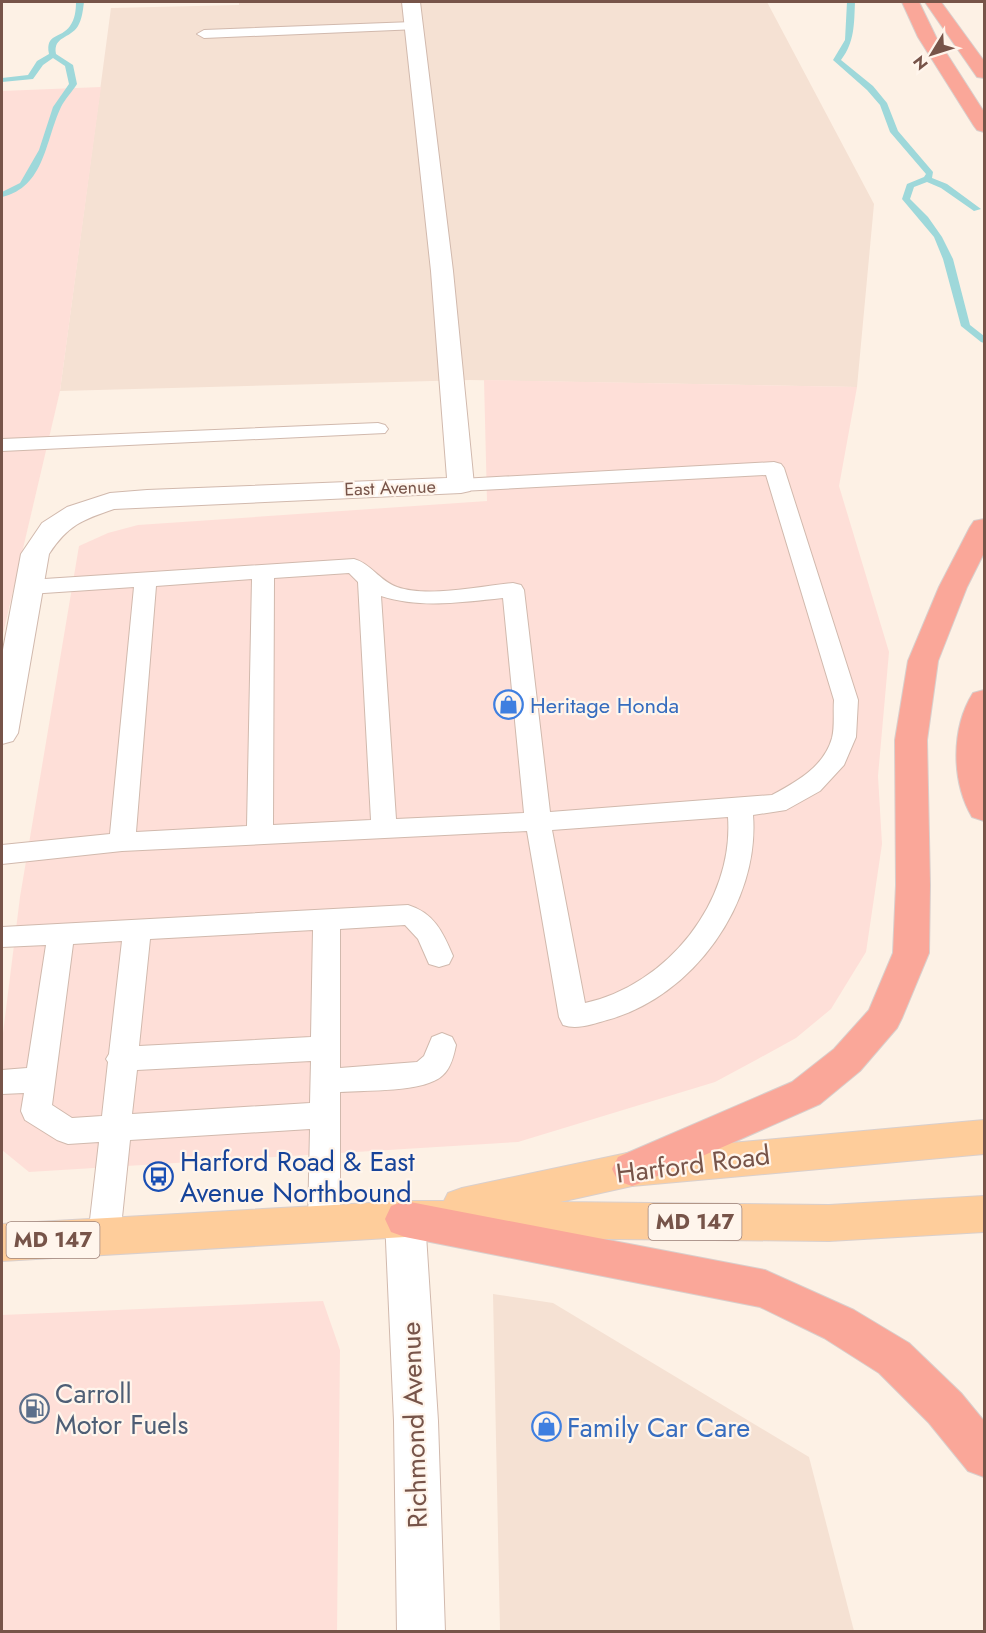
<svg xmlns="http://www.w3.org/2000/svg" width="986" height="1633" viewBox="0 0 986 1633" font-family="Jost,sans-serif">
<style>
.residential{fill:#f5e1d3}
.commercial{fill:#fedfd8}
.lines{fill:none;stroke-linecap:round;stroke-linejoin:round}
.stream{fill:#9ed8da;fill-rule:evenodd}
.service-casing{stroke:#d1b9ad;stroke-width:2}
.minor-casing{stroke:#d1b9ad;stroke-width:2}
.primary-casing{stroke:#d9cfcc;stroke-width:2}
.motorway-casing{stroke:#d9cfcc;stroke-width:2}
.service{fill:#fff;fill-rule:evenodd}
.minor{fill:#fff;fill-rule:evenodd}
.primary{fill:#fecd9b;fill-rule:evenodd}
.motorway{fill:#faa799;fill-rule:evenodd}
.labels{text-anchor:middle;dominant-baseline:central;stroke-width:4.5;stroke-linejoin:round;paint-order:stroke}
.far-street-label{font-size:18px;fill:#775449;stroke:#fff5ec}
.shield{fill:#fff5ec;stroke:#a0847a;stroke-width:1.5}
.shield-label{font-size:21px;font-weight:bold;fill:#775449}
.shop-label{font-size:22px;fill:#366cbe;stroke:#fff5ec;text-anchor:start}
.near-transit-label{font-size:27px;fill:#164399;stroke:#fff5ec;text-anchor:start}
.near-street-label{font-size:27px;fill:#775449;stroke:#fff5ec}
.near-service-label{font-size:27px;fill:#4e5e75;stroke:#fff5ec;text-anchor:start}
.near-shop-label{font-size:27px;fill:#366cbe;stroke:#fff5ec;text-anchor:start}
</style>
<rect width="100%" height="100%" fill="#fdf1e5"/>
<g class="residential">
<polygon points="239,2 767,2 874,204 857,387 470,380 60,391 111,8 239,5"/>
<polygon points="493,1294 553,1303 809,1457 854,1631 500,1631"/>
</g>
<g class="commercial">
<polygon points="101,87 60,391 2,638 2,91"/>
<polygon points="484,380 857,387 839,486 889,652 878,776 882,844 866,952 831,1009 796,1038 756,1060 715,1082 518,1142 29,1172 2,1150 2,1041 20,897 79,546 108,533 138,525 487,501"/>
<polygon points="323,1301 340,1350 337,1631 2,1631 2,1315"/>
</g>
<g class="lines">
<g class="stream">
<path d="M76 2H84C83 10 82 19 78 26 70 39 53 36 56 54L73 65 77 84C72 92 65 99 61 107 45 141 45 187 2 197V192L20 183 39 150 53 107 69 84 65 66 53 58 43 65 33 79 2 82V78L28 75 37 61 49 54C45 33 61 39 70 26 75 19 76 10 76 2Z"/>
<path d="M847 2H855C854 23 855 42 841 60L873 86 887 103 898 131 933 172 932 178 947 184 981 209 974 211 941 188 927 182 914 187 910 199 928 217 942 237 953 259 970 325 984 336V343L981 342 961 326 943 259 934 237 902 199 907 184 924 177 926 174 890 132 880 105 867 90 833 60 845 40Z"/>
</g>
<defs>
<g id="service">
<polygon points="413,22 420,26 418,29 204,38 197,34 204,30"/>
<polygon points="378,423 385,425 388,429 385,433 2,451 2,439"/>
<path d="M774 462 781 464 784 468 858 700 856 737 844 765 820 791 786 810 753 815C760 903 693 997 607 1020 593 1024 577 1030 563 1025L559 1017 527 831 122 851 2 864V845L110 834 134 587 29 594 21 592 18 587 21 582 29 580 354 559C370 563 380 581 397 587 428 598 480 586 513 583L521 585 524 590 550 812 772 795C796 782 824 767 832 738 835 726 833 712 834 700L766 475 461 491 454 489 451 485 454 481 461 479ZM349 573 358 582 371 820 273 825 274 578ZM252 579 247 826 136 832 156 586ZM381 596C421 609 462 602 503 598L524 813 396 819ZM728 817C734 902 667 985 585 1003L552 830Z"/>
<path d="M408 905C434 913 443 932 453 956L449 964 439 967 429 964 418 939 405 925 340 929V1068L417 1062 424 1056 432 1037 442 1033 452 1037 456 1045C454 1055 451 1068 443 1075 425 1093 365 1090 340 1092V1223L335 1233 324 1237 313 1233 308 1223 310 1129 130 1140 120 1237 115 1247 104 1251 93 1247 88 1237 99 1142 68 1144 57 1140 25 1120 21 1111 24 1093 2 1094V1070L27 1068 46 945 2 947V927ZM313 930 311 1037 139 1046 150 939ZM122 941 109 1054 106 1059 108 1062 102 1116 72 1118 52 1105 73 944ZM311 1061 310 1103 132 1114 137 1070Z"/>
</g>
<g id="minor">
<path d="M402 2H420L453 271 474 485 470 491 461 493 114 509C82 520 68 525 49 554L18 733 13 741 2 744V655L21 554 42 523 67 507 110 493 147 490 447 478 431 271Z"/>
<polygon points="405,1201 419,1206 425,1219 438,1421 445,1632 397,1632 394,1421 385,1219 391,1206"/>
</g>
<polygon id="primary" points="984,1120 984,1154 632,1186 560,1202 829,1205 984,1196 984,1232 829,1241 405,1237 2,1261 2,1224 405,1201 444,1201 448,1193 462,1188 632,1152"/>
<g id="motorway">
<polygon points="902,2 919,2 936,37 984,112 984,132 977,130 974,126 918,37"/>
<polygon points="925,2 941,2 984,61 984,78 977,77"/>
<polygon points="984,519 984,553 967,587 938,661 927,740 930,885 929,953 902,1018 897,1028 860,1071 820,1104 646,1181 632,1186 618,1181 612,1169 618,1157 792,1082 834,1049 869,1010 893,953 896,885 895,740 908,661 939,587 970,527 974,521"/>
<path d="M984 690V821L972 817C951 781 951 728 973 693Z"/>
<polygon points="405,1201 765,1270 854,1310 909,1343 961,1393 984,1421 984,1477 968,1471 929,1423 879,1373 824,1338 760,1307 405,1237 391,1232 385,1219 391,1206"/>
</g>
</defs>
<use href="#service" class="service-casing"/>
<use href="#minor" class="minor-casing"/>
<use href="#primary" class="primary-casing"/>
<use href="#motorway" class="motorway-casing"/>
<use href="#service" class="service"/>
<use href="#minor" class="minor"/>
<use href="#primary" class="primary"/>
<use href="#motorway" class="motorway"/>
</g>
<defs>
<symbol id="shop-ring" viewBox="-11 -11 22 22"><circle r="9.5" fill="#fff5ec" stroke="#3f7fe0" stroke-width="1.5"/><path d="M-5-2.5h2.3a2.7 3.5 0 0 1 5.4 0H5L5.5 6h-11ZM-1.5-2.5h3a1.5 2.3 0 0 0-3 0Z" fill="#3f7fe0"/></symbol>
<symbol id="bus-ring" viewBox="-11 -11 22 22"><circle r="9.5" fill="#fff5ec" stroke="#1a4fb4" stroke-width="1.5"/><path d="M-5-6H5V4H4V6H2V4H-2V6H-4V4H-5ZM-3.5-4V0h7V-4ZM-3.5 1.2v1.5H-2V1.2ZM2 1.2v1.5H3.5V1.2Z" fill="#1a4fb4"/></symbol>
<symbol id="fuel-ring" viewBox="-11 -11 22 22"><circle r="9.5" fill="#fff5ec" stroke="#5c6f8a" stroke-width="1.5"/><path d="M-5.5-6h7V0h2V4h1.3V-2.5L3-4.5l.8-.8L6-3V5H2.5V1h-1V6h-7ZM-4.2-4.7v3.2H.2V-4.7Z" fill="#5c6f8a"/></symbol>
</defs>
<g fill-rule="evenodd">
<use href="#shop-ring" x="492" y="688" width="33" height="33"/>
<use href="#bus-ring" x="142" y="1160" width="33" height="33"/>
<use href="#fuel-ring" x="18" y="1392" width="33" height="33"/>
<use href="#shop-ring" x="530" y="1410" width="33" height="33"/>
</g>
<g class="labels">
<g class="far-street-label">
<text transform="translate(390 488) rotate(-2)">East Avenue</text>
</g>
<g class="shield">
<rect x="648.5" y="1204" width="93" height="36" rx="4.5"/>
<rect x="6.5" y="1222" width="93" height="36" rx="4.5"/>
</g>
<g class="shield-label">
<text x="695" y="1222">MD 147</text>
<text x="53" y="1240">MD 147</text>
</g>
<g class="shop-label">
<text x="530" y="705">Heritage Honda</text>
</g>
<g class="near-transit-label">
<text x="180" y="1161">Harford Road &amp; East<tspan x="180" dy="31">Avenue Northbound</tspan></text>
</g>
<g class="near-street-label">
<text transform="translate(693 1164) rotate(-7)">Harford Road</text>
<text transform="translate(414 1425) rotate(-92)">Richmond Avenue</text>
</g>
<g class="near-service-label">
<text x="55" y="1393">Carroll<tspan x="55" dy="31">Motor Fuels</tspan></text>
</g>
<g class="near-shop-label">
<text x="567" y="1427">Family Car Care</text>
</g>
</g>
<rect width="986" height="1633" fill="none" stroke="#775449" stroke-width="6"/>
<g transform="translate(932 54) rotate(232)" stroke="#fff5ec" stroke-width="4.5" paint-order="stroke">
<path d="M0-4.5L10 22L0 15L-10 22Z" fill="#775449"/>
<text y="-9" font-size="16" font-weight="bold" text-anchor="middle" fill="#775449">N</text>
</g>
</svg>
